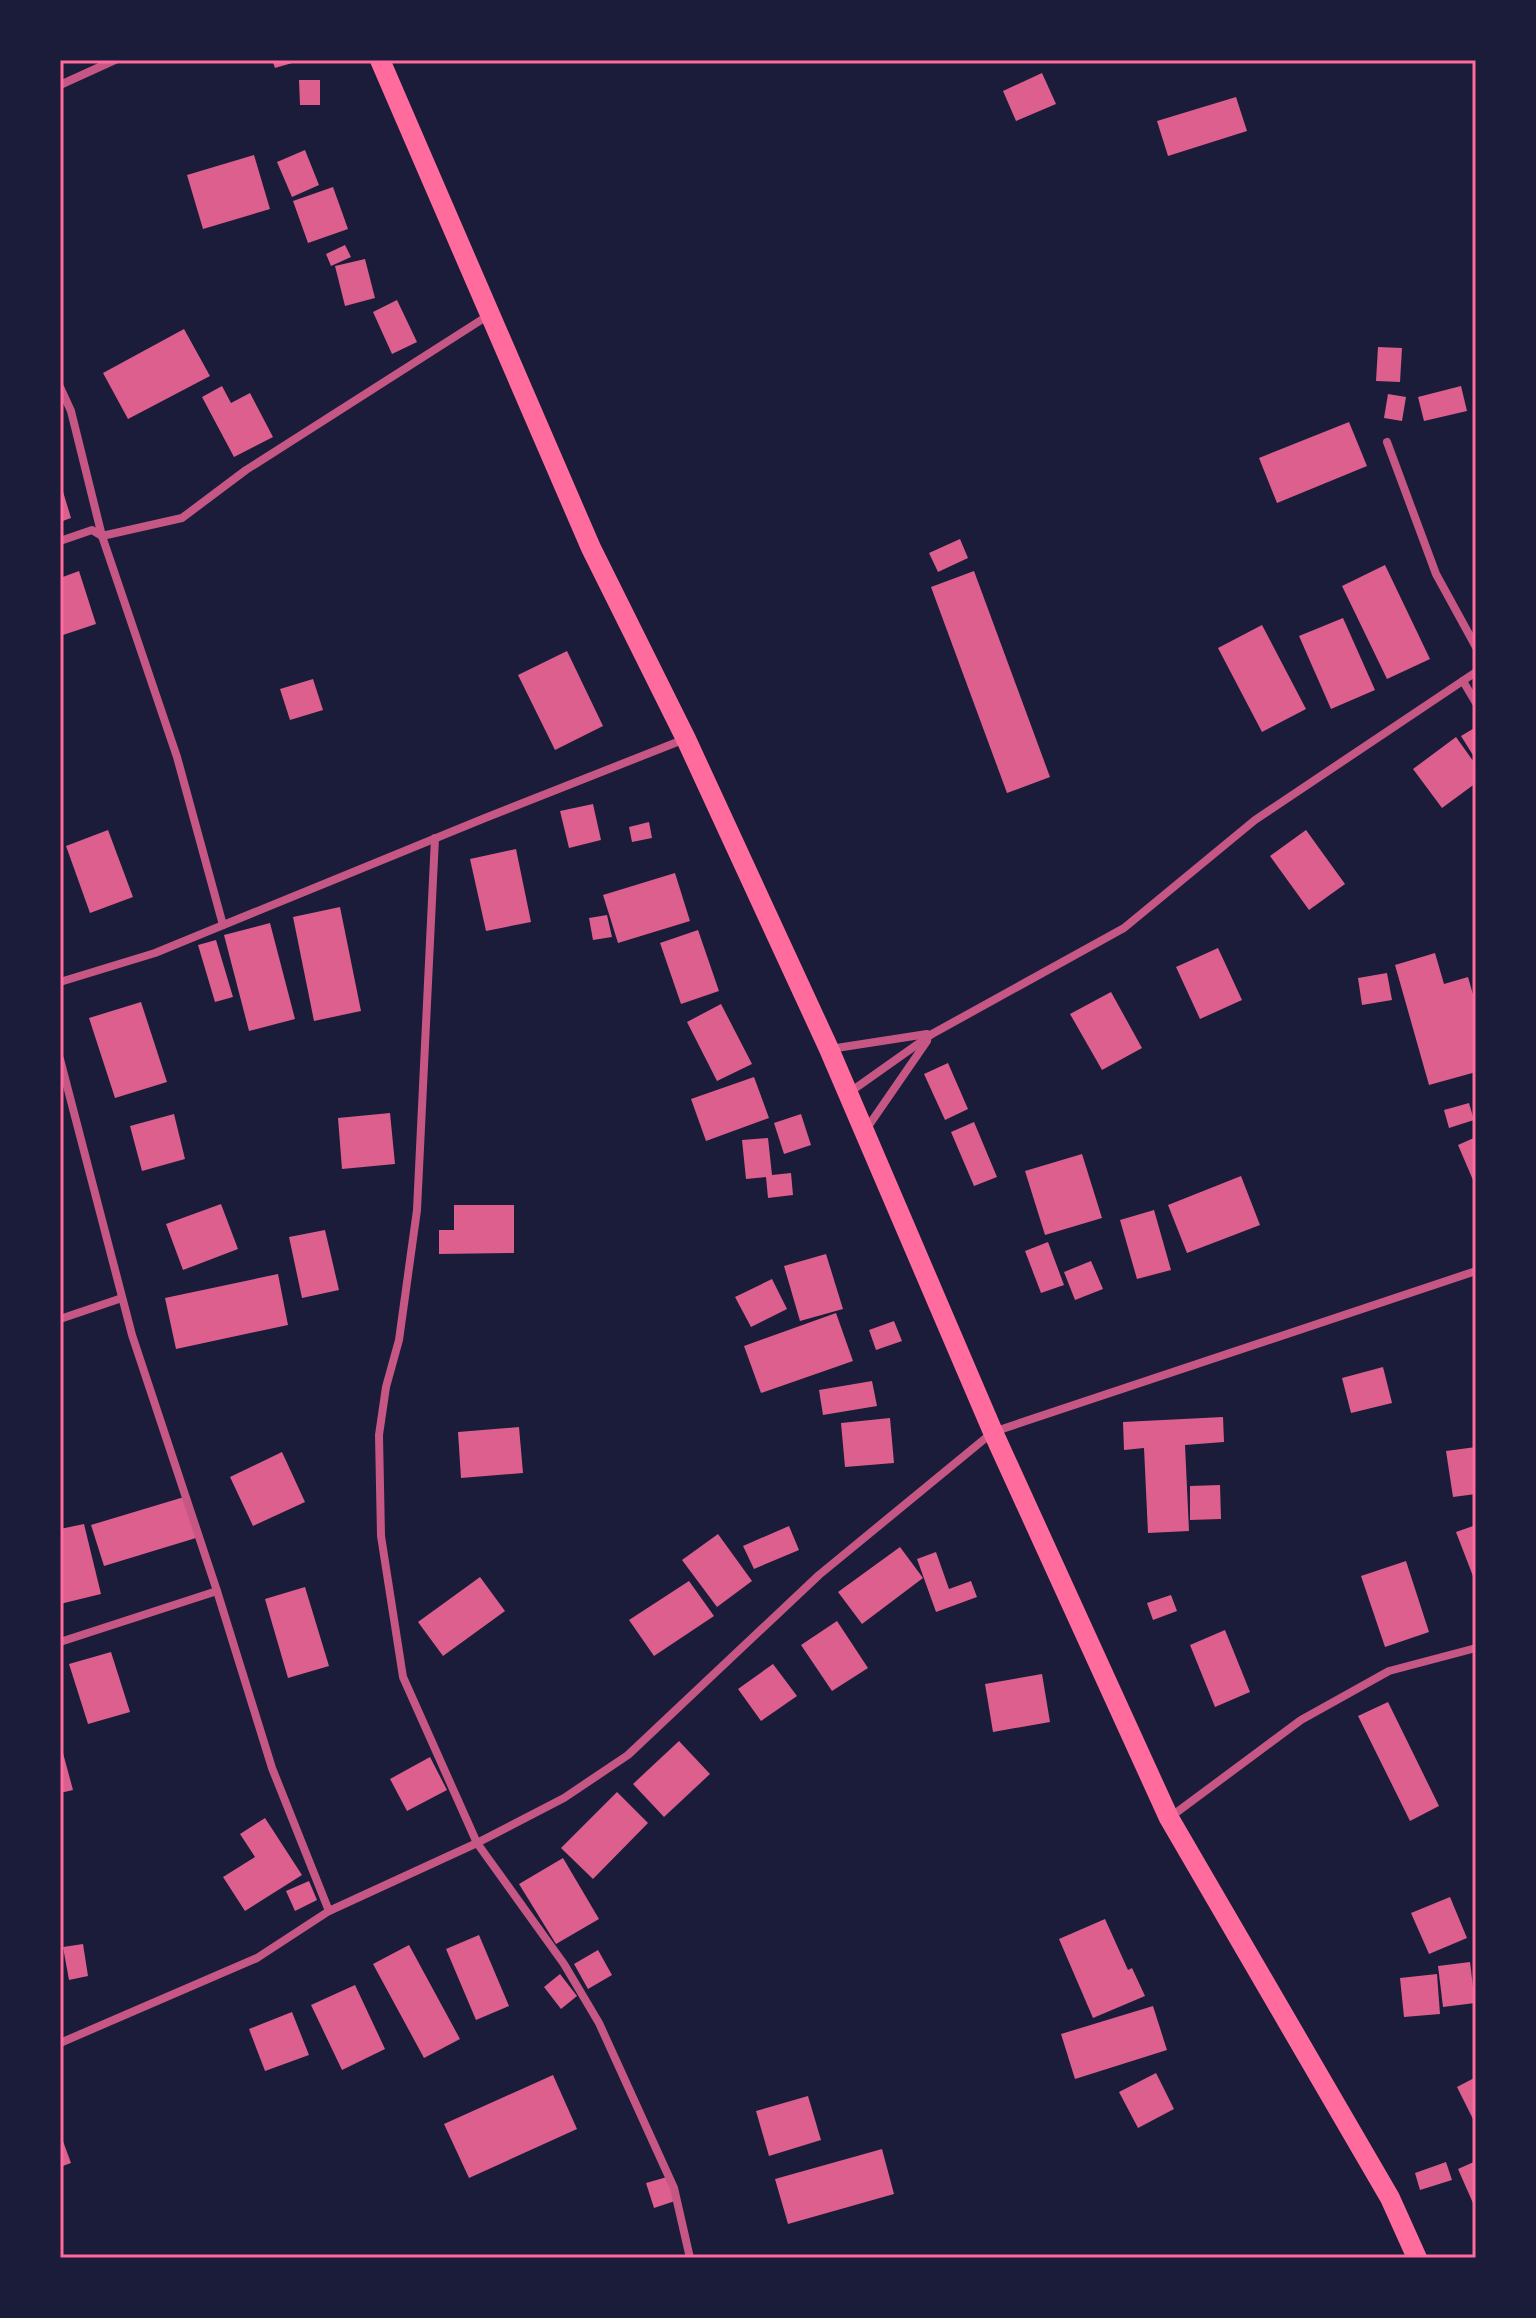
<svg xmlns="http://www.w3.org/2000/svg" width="1536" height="2318" viewBox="0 0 1536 2318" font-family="'Libre Baskerville',serif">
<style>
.building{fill:#dd5f8e}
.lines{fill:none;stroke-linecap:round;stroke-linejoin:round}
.minor{stroke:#c65784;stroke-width:8}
.primary{stroke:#ff6b9d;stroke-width:20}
.neatline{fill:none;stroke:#ff6b9d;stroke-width:3}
</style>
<rect width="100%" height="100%" fill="#1b1b3a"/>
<g class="building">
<polygon points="272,60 299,60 299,61 275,68"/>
<polygon points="1042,73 1056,104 1016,121 1003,91"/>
<polygon points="299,80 320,80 320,105 300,105"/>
<polygon points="1236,97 1247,131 1168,156 1157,121"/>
<polygon points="305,150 319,185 292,197 277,162"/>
<polygon points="254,155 270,209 203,229 187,175"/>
<polygon points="333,187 348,229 308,243 293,201"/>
<polygon points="345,245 351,257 331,266 326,254"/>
<polygon points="365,259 375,298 345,306 335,266"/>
<polygon points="397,300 417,342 392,354 373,312"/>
<polygon points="184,329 210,376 128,419 103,373"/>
<polygon points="1378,347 1402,348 1400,382 1376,381"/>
<polygon points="222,386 231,403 250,393 273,437 234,457 202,397"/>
<polygon points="1461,386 1467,411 1424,421 1418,397"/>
<polygon points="1388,394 1406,397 1402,421 1384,418"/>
<polygon points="1349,422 1367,466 1277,503 1259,458"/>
<polygon points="61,485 71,518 60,522 60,486"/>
<polygon points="960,539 968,558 938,572 929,553"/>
<polygon points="1385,565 1430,659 1387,679 1342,586"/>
<polygon points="79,571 96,624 60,636 60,578"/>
<polygon points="974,571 1050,777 1007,793 931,587"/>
<polygon points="1343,618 1375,690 1331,709 1299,636"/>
<polygon points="1262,625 1306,709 1262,732 1218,648"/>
<polygon points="567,651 603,726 555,750 518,675"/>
<polygon points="313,679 323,710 290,720 280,689"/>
<polygon points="1476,727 1476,760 1461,736"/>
<polygon points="1456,737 1476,765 1476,783 1442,808 1413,769"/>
<polygon points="593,804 601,840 569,848 560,811"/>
<polygon points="649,822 652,838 632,842 629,827"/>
<polygon points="108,830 133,897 90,913 66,846"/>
<polygon points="1306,830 1345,884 1309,910 1270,856"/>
<polygon points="516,849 531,922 486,931 470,859"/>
<polygon points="675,873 690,921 618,943 603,895"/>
<polygon points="340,907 361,1011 314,1021 293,917"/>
<polygon points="607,915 612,937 593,940 589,918"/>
<polygon points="270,923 295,1019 249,1031 224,935"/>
<polygon points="698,930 719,991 681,1004 660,943"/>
<polygon points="216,940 233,997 215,1002 198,945"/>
<polygon points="1218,948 1242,1000 1200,1019 1176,967"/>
<polygon points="1435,953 1444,984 1468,977 1476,1005 1476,1072 1429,1085 1395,965"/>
<polygon points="1387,973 1392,1000 1362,1005 1358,978"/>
<polygon points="1111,992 1142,1048 1102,1070 1070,1014"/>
<polygon points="141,1002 167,1082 115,1098 89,1018"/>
<polygon points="721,1004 752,1064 717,1081 687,1022"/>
<polygon points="948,1063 968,1109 945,1120 924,1074"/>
<polygon points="754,1077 769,1118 706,1141 691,1099"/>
<polygon points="1469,1103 1474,1120 1449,1128 1444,1110"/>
<polygon points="390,1113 395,1164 342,1169 338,1118"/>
<polygon points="174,1114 185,1159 142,1171 130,1126"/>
<polygon points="801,1114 811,1145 784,1154 774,1123"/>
<polygon points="974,1122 997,1177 974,1186 951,1132"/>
<polygon points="1476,1137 1476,1187 1458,1145"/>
<polygon points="768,1138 772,1175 791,1173 793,1195 768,1198 766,1177 746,1179 742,1140"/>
<polygon points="1082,1154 1102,1218 1045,1235 1025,1171"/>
<polygon points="1241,1176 1260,1225 1187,1253 1168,1205"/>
<polygon points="221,1204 238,1249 183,1270 166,1224"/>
<polygon points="454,1205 514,1205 514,1253 439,1254 439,1230 454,1230"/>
<polygon points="1154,1210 1171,1270 1137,1279 1120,1220"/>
<polygon points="325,1230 339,1290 302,1298 289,1237"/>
<polygon points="1048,1242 1064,1285 1041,1293 1025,1251"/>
<polygon points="826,1254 843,1309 800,1321 784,1266"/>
<polygon points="1091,1261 1103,1289 1075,1300 1064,1272"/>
<polygon points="278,1274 288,1325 176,1349 165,1298"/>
<polygon points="772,1279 787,1309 751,1327 735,1297"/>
<polygon points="836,1313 853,1361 761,1393 744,1346"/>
<polygon points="894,1321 902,1341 876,1350 869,1330"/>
<polygon points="1383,1367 1392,1403 1351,1413 1342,1378"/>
<polygon points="872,1381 877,1406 823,1415 819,1390"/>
<polygon points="1223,1417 1224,1442 1185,1445 1189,1531 1148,1533 1144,1448 1124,1450 1123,1422"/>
<polygon points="890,1418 894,1463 845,1467 841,1423"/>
<polygon points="519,1427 523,1473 461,1478 458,1432"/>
<polygon points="1476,1447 1476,1494 1453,1497 1446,1451"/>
<polygon points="282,1452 305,1502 253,1526 230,1477"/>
<polygon points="1220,1485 1221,1519 1190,1520 1190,1486"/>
<polygon points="184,1497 196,1538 104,1566 91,1525"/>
<polygon points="84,1524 101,1594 60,1604 60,1529"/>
<polygon points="1476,1525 1476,1584 1456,1532"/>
<polygon points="789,1526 799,1550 754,1569 743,1546"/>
<polygon points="718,1534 752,1581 717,1607 682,1560"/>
<polygon points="900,1547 923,1578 862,1624 838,1592"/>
<polygon points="936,1552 949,1589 971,1581 977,1597 936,1612 917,1559"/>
<polygon points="1406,1561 1429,1632 1385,1647 1361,1576"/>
<polygon points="480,1577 505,1611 443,1656 418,1622"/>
<polygon points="689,1581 714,1616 654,1656 629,1620"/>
<polygon points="305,1587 329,1666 288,1678 265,1599"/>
<polygon points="1171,1595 1177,1611 1153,1620 1147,1603"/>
<polygon points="837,1621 868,1668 832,1691 801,1645"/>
<polygon points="1225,1630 1250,1692 1215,1707 1190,1645"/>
<polygon points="111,1652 130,1712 88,1724 69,1664"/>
<polygon points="773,1664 797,1696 761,1721 738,1689"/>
<polygon points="1042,1674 1050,1722 993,1732 985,1684"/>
<polygon points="1388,1702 1439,1806 1410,1821 1358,1716"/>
<polygon points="679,1741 710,1774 664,1817 633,1784"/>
<polygon points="60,1742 73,1790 60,1793"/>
<polygon points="430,1757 447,1790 407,1811 390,1779"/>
<polygon points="617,1792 648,1823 593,1879 561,1848"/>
<polygon points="265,1818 302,1875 245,1911 223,1877 255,1857 240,1834"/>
<polygon points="563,1858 599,1919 556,1944 519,1884"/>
<polygon points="309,1881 317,1900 295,1911 286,1891"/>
<polygon points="1450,1897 1467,1938 1429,1954 1411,1913"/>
<polygon points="1105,1919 1128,1970 1132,1968 1145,1996 1093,2018 1059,1939"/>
<polygon points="479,1935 509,2006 476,2020 446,1949"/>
<polygon points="83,1944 88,1976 69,1980 63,1947"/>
<polygon points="409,1945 460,2039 424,2058 373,1964"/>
<polygon points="598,1950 612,1975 588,1989 574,1964"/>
<polygon points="1470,1962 1475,2003 1443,2007 1438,1966"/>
<polygon points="560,1974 577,1996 561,2009 544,1987"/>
<polygon points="1437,1974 1440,2014 1404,2017 1400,1978"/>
<polygon points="355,1985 385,2049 342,2070 311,2005"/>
<polygon points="1153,2006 1167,2050 1075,2079 1061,2034"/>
<polygon points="292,2012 309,2055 265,2071 249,2029"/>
<polygon points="1156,2073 1174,2109 1138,2128 1119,2092"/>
<polygon points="553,2075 577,2129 469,2178 444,2124"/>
<polygon points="1476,2077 1476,2117 1473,2119 1457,2087"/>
<polygon points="808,2096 821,2140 769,2156 756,2111"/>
<polygon points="60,2133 71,2163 60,2167"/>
<polygon points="882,2149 894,2194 788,2224 775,2179"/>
<polygon points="1476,2161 1476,2210 1458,2169"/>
<polygon points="1446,2162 1452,2180 1420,2190 1415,2173"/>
<polygon points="667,2177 675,2201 654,2208 646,2183"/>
</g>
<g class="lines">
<g class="minor">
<polyline points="60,85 115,60"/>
<polyline points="60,387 71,411 102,536 182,518 246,470 489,315"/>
<polyline points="1387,442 1436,574 1476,647"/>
<polyline points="60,541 92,530 102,536 177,757 223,925"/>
<polyline points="1463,681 1476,703"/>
<polyline points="435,838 417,1210 399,1340 386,1387 379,1435 381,1536 403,1677 477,1843 564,1964 599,2023 674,2188 690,2258"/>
<polyline points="60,982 155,953 485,818 685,739"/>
<polyline points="830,1049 927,1034"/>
<polyline points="60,1059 132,1335 217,1591 272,1768 329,1911"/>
<polyline points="850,1092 932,1034 1124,928 1255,820 1476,672"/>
<polyline points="867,1128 927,1041"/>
<polyline points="60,1319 122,1298"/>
<polyline points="60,1642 217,1591"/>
<polyline points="1169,1818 1301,1720 1389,1671 1476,1648"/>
<polyline points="60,2043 257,1958 329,1911 477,1843 564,1798 628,1755 819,1575 993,1432 1476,1271"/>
</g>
<polyline class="primary" points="380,60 591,548 686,739 829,1049 993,1432 1169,1818 1390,2198 1417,2258"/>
</g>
<rect width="1536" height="2318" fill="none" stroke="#1b1b3a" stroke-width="124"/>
<rect x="62" y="62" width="1412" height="2194" class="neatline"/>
</svg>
